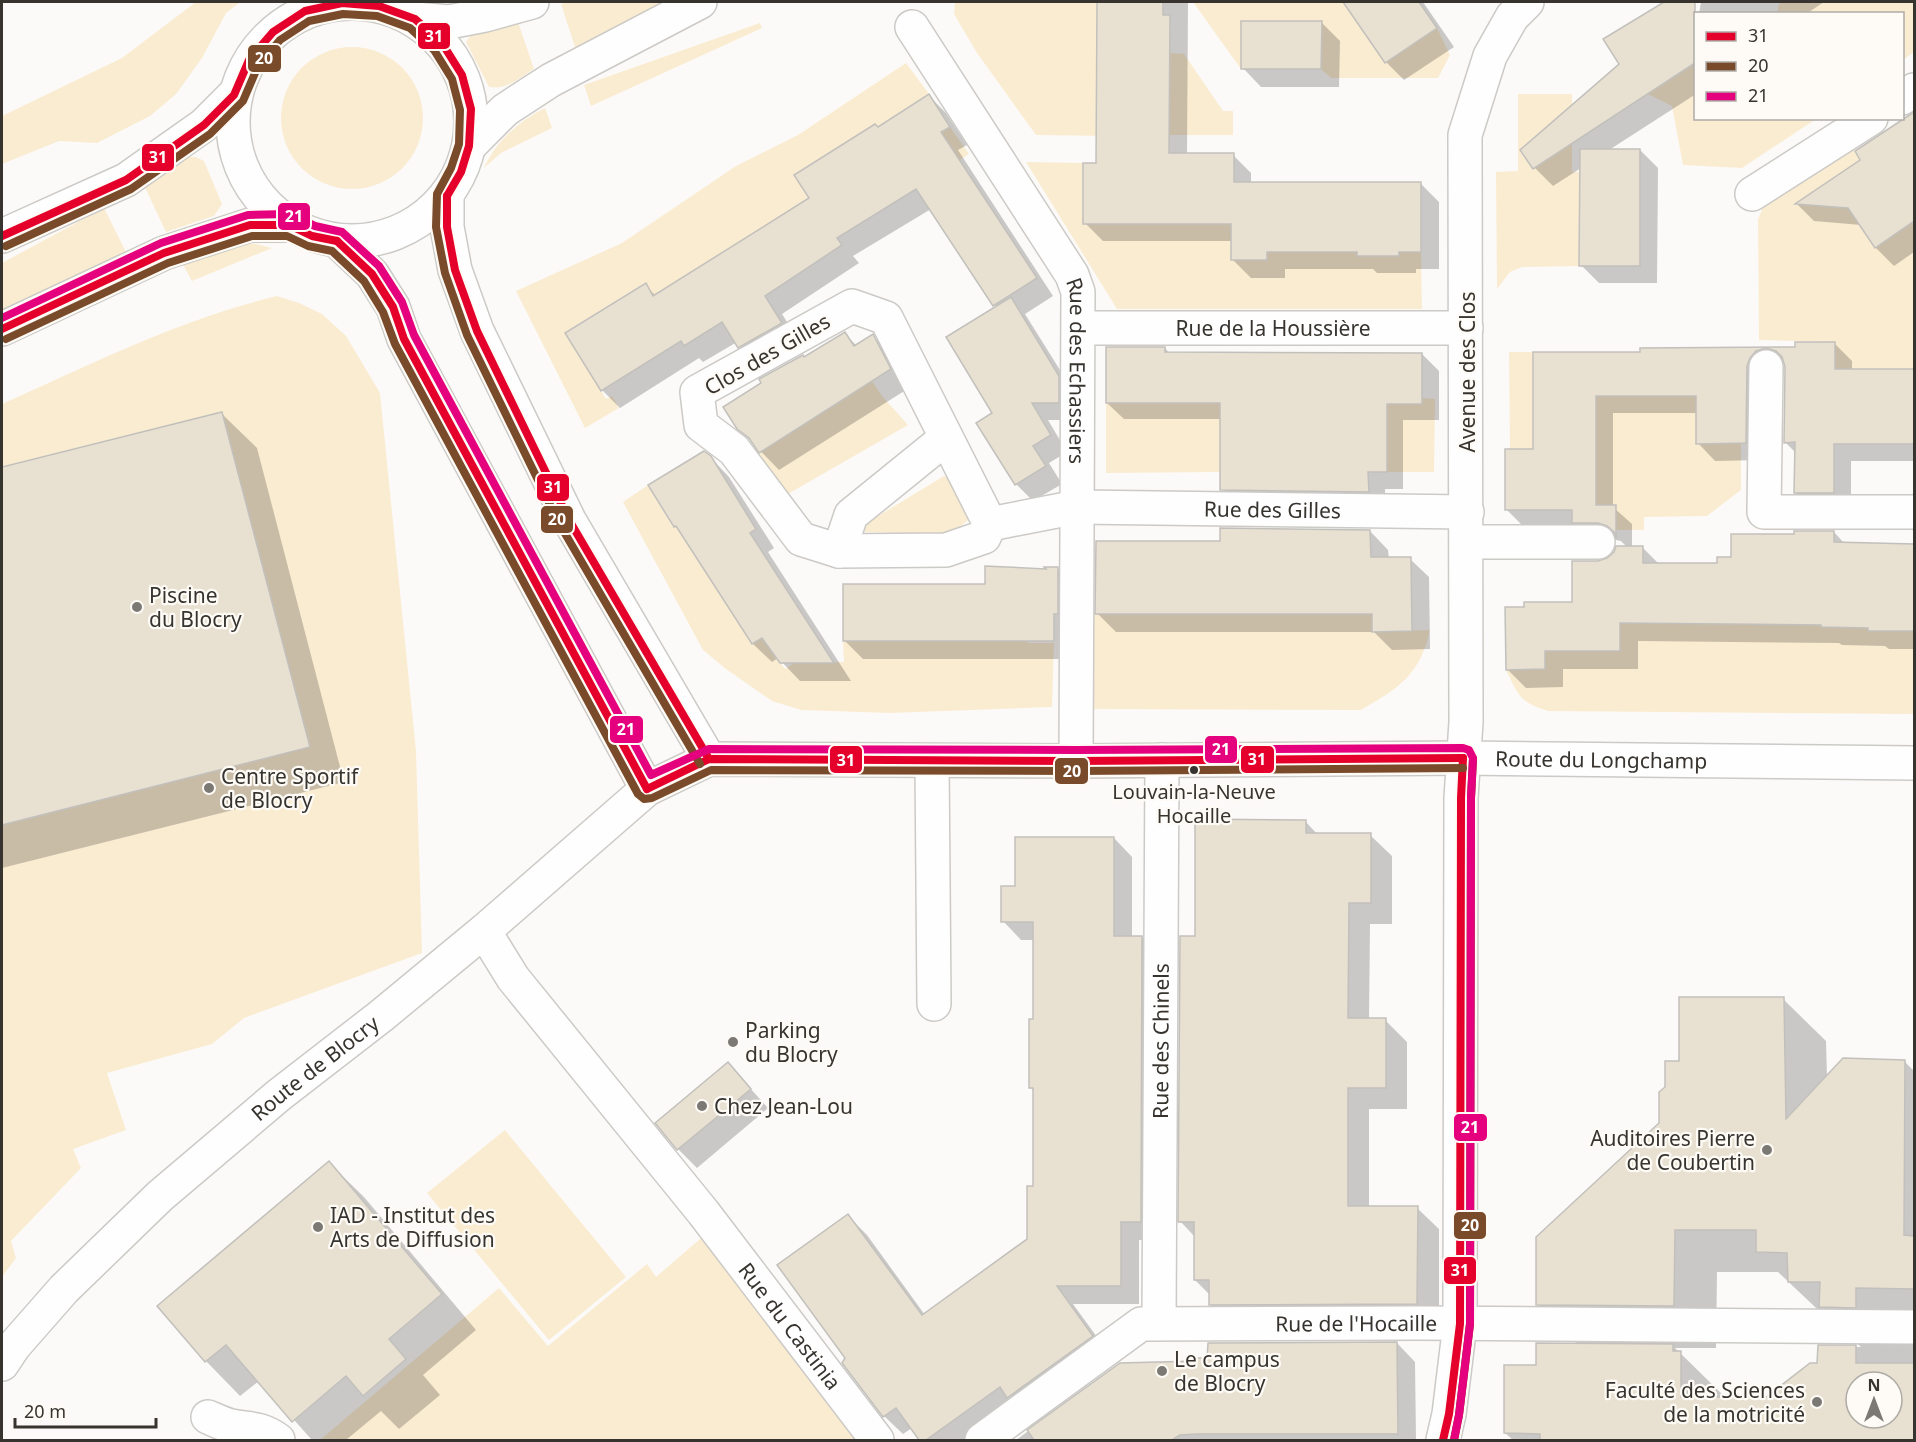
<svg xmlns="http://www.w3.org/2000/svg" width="1916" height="1442" viewBox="0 0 1916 1442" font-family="'Noto Sans',sans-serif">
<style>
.green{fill:#faecd1}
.shadow{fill:#0003;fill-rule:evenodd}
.building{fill:#e8e0d0;stroke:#c2c0bc;stroke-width:1.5;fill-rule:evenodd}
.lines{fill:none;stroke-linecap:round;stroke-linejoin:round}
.minor-casing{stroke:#cccac6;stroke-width:36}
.major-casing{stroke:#cccac6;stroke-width:36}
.minor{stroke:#fffefe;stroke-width:33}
.major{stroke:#fffefe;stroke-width:33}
.bus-1-casing{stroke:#fefbf6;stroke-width:12}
.bus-2-casing{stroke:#fefbf6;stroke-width:12}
.bus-3-casing{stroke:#fefbf6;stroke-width:12}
.bus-1{stroke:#e4002b;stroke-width:8}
.bus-2{stroke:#7a4b2a;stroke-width:8}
.bus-3{stroke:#e5007d;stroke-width:8}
.poi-dot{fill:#7c7975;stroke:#fefbf6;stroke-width:2}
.bus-dot{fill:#37342f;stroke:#fefbf6;stroke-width:2}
.labels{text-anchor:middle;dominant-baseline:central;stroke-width:4.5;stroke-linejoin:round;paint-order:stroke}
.bus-label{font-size:20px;fill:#37342f;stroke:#fefbf6}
.street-label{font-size:21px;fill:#37342f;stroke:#fefbf6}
.poi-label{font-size:21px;fill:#37342f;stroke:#fefbf6;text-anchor:start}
.line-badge{stroke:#fefbf6;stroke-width:2}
.badge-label{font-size:16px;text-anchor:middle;font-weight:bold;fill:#fff}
</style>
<rect width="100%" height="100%" fill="#fcfaf8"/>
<g class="green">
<polygon points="196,2 240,2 226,13 202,58 176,94 150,116 97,143 59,141 2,164 2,116 122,58"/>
<polygon points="568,2 672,2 576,50 561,4"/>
<polygon points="955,2 1097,2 1096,118 1109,136 1036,135 977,53 954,14"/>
<polygon points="1193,2 1343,2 1385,63 1437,28 1450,55 1438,78 1331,78 1321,69 1321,21 1242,21 1241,69"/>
<polygon points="1784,2 1914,2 1914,52 1903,60 1902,14 1777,13 1779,4"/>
<path d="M517 19 534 69C519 78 507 90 489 87L466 42 473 32Z"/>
<polygon points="760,23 762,28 591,106 584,85"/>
<circle cx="352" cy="118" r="71"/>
<polygon points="1170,53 1184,54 1223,111 1233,111 1233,135 1166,135 1161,54"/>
<polygon points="906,63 929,94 898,114 906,127 908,153 950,127 969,154 916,188 875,124 795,174 809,198 653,296 645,283 566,332 606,399 612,396 619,408 585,428 516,291 622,243 736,166 798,135"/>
<polygon points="1695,63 1696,118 1816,119 1742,168 1683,165 1672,106 1646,93 1667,75 1671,79"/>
<polygon points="1518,94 1572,94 1572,172 1592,172 1579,266 1522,267 1510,272 1497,289 1496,172 1518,171"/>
<path d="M545 108 552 128 501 153 484 168C496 141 519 121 545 108Z"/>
<polygon points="1850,145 1862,163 1820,187 1830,207 1848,208 1875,248 1912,223 1914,228 1914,369 1835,369 1835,342 1759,340 1758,219 1765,203"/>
<polygon points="185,157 196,157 204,161 222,204 214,216 166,232 142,181"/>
<polygon points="1026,162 1083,163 1084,224 1231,224 1232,260 1267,260 1267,244 1399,256 1399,252 1421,252 1422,309 1117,309"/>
<polygon points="104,208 128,256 2,313 2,263"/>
<polygon points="239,242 256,244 272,248 192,281 182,263"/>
<path d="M277 296 299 303 322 314 346 336 380 393 416 751 422 953 244 1018 212 1044 107 1073 126 1130 73 1149 81 1168 11 1241 16 1258 2 1277V404C91 364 181 319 277 296Z"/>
<polygon points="1509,352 1533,352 1592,396 1639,396 1640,382 1696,385 1696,444 1741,443 1741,490 1707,516 1644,517 1644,530 1616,530 1576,505 1575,481 1596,481 1596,449 1510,449"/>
<polygon points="872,381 882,396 908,425 781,498 754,456"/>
<polygon points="1422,398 1435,399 1434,472 1387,472 1387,434 1220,472 1106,473 1106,403 1422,404"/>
<polygon points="944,476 955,479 973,516 951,534 865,532 865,524"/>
<polygon points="648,485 673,527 684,521 723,599 752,644 762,638 785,669 794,663 844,662 843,641 984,641 1028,624 1028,643 1054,643 1052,707 891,713 801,710 772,701 726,669 703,650 623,502"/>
<path d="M1092 614H1372V632L1430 630C1420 675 1399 688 1361 710L1093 709Z"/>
<path d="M1620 623 1821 624 1822 627 1868 628 1869 631H1914V714L1548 711C1519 702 1519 696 1506 670L1545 669V649L1620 651Z"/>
<polygon points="505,1130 626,1277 549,1340 427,1193"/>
<polygon points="707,1233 871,1440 320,1440 499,1288 548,1346 647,1264 656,1277"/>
</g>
<g class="shadow">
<polygon points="1098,2 1188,2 1187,155 1233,155 1251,173 1251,183 1421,184 1439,202 1439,269 1416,269 1416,273 1377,273 1373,269 1285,269 1285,278 1251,278 1233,260 1233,241 1103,241 1085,223 1098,164"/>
<polygon points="1345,2 1423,2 1454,47 1404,80 1386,62"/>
<polygon points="1666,2 1681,2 1696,17 1696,94 1609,150 1640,150 1658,168 1657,283 1599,283 1581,265 1581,168 1553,186 1535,168 1621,64 1605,40"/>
<polygon points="1701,2 1824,2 1806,14 1699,14"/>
<polygon points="1321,22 1340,41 1339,87 1261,87 1243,68"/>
<polygon points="929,96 946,113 967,145 958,150 1053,296 1025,314 1075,394 1075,420 1048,420 1067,452 1049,463 1062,484 1033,501 1016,484 978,423 994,414 997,308 931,209 853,256 859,263 782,314 799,341 757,364 737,342 703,362 699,358 620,408 603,391 567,333 645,285 656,296 811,198 878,129"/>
<polygon points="1914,114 1914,252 1894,266 1876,248 1861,225 1814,221 1797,204 1863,161 1857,151"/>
<polygon points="844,333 857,346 873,336 891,355 909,388 779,470 738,428 804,358"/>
<polygon points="1834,343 1852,361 1852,371 1914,371 1914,461 1851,461 1851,510 1813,510 1796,493 1796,453 1785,442 1786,366 1784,365 1774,368 1763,460 1715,461 1698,443 1698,413 1613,413 1613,507 1632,524 1632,548 1643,548 1659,564 1718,564 1796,535 1834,532 1845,544 1914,545 1914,649 1889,649 1885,646 1842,645 1839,643 1638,641 1638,669 1563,669 1563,687 1526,688 1507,669 1574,604 1598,562 1608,560 1628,548 1621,541 1616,540 1591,540 1524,527 1506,509 1535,450 1641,354 1641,350 1796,349"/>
<polygon points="1165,348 1170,354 1422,354 1439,371 1439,420 1403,420 1403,489 1385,489 1385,508 1239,506 1222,489 1222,419 1124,419 1107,403"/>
<polygon points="222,414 257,448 344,782 2,868 2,468"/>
<polygon points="710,457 729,477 774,548 768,552 851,681 800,681 778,658 772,662 753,644 684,536 675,526"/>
<polygon points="1370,531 1388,550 1389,559 1410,559 1429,577 1430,649 1392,650 1374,632 1116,632 1097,613"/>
<polygon points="1057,568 1076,587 1072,659 863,659 844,640 986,585"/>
<polygon points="1305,821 1318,835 1370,835 1392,856 1392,924 1370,924 1369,1020 1385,1020 1407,1042 1407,1109 1369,1109 1369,1208 1417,1208 1439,1229 1439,1325 1232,1326 1210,1304 1210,1295 1195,1280 1195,1237 1180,1221 1196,937"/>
<polygon points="1114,838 1132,857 1132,937 1142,937 1160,956 1159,1240 1139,1240 1139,1304 1073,1304 1110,1355 993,1440 921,1440 912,1428 903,1434 884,1416 847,1358 848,1216 867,1235 925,1315 1029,1240 1034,1187 1034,1091 1031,1088 1034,1021 1034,940 1021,940 1003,921 1016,887"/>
<path d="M1783 999 1826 1041 1827 1078 1905 1062 1914 1071V1440H1513L1505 1433 1538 1366 1578 1345 1538 1305 1661 1124 1667 1087 1681 1062ZM1717 1272H1778L1833 1324H1837L1861 1347 1819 1346V1364L1767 1399H1723V1395L1675 1348H1716ZM1856 1382H1892V1418H1856Z"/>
<polygon points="728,1064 768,1108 697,1168 678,1149"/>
<polygon points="329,1163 364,1197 476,1330 423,1375 440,1395 399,1429 381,1411 346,1440 312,1440 259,1381 240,1396 206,1361"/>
<polygon points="1397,1343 1415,1362 1416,1440 1016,1440 1120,1364 1198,1363"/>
</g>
<g class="building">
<polygon points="1097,2 1163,2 1163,15 1170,15 1169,153 1234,153 1234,182 1421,182 1421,252 1399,252 1399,256 1357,256 1357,252 1267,252 1267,260 1231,260 1231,224 1083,224 1083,163 1096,163"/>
<polygon points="1343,2 1419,2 1437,28 1385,63"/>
<polygon points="1664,2 1695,2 1695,63 1533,169 1520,150 1619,64 1603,39"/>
<polygon points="1241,21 1322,21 1321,69 1241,69"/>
<polygon points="929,94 950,127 941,132 1037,278 993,306 916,189 837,238 842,245 765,296 782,323 738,348 722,322 684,346 681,341 601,391 565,333 646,283 653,296 809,198 794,175 875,124 878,127"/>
<polygon points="1914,112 1914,221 1875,248 1848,208 1795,204 1860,160 1855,151"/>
<polygon points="1580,149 1640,149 1640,266 1579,266"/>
<polygon points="1011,297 1059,376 1059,403 1032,403 1051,435 1033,446 1046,466 1015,485 976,423 992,413 946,337"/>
<polygon points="845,332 854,346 873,334 891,369 759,453 749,438 737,429 723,407 761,383 759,379 803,355 804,357"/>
<polygon points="1795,342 1835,342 1835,369 1914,369 1914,444 1834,444 1834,493 1794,493 1795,442 1784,443 1785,367 1782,357 1776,351 1766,348 1756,351 1750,358 1747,366 1746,443 1696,444 1696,396 1596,396 1596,505 1616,505 1616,538 1614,532 1607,526 1598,523 1572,523 1572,510 1505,510 1505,449 1533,449 1533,352 1640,352 1640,348 1795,347"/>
<polygon points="1106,347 1165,347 1165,352 1422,353 1422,404 1387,404 1387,472 1368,472 1369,492 1220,490 1220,403 1106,403"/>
<polygon points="222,412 310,747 2,825 2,467"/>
<polygon points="704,451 711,456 756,529 750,533 834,663 780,663 762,638 752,644 676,526 674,527 648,485"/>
<polygon points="1220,528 1370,530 1371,557 1411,557 1412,631 1372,632 1372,614 1095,614 1096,541 1220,541"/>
<polygon points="1794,531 1834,531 1834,542 1914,544 1914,631 1868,631 1868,628 1821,627 1821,625 1620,623 1620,651 1545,651 1545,669 1506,670 1505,607 1524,607 1524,602 1572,602 1572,561 1598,561 1607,558 1614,552 1616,546 1643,546 1643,563 1717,563 1717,557 1731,557 1731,534 1794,534"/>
<polygon points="985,566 1046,569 1044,567 1058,567 1058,614 1054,614 1054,641 843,641 843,584 985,584"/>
<polygon points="1195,819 1306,820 1306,833 1371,833 1371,903 1349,903 1348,1018 1386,1018 1386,1088 1348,1088 1348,1206 1418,1206 1417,1304 1209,1305 1209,1280 1194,1280 1194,1222 1178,1222 1180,936 1195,936"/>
<polygon points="1015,837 1114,837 1114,936 1142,936 1141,1222 1121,1222 1121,1286 1057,1286 1093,1336 1007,1398 1000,1387 926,1440 919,1440 896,1408 883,1417 842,1363 845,1358 777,1265 848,1214 922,1315 1027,1239 1027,1186 1033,1186 1033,1088 1029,1088 1029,1019 1033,1019 1033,922 1001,922 1001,886 1015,886"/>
<polygon points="1679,997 1784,997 1786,1119 1843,1058 1905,1060 1904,1235 1914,1236 1914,1289 1856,1288 1856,1308 1819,1307 1820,1282 1788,1282 1787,1253 1756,1252 1756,1230 1675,1230 1674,1306 1536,1305 1536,1237 1659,1123 1659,1092 1665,1087 1665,1061 1679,1061"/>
<polygon points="728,1062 751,1089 677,1150 655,1123"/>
<polygon points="329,1161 442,1294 389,1339 406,1359 363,1396 346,1376 292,1422 226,1345 205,1362 157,1306"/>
<polygon points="1397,1342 1398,1434 1197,1434 1180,1435 1172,1440 1034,1440 1027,1430 1120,1363 1197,1361 1197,1358 1207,1358 1208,1343"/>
<path d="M1536 1343 1673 1344V1351H1681V1397H1766L1810 1363H1817L1818 1345H1856V1363H1914V1440H1540V1434L1504 1433V1365H1536ZM1856 1382H1892V1418H1856Z"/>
</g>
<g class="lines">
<defs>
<g id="minor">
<path id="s1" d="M912 27 1072 275 1078 292 1076 761"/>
<polyline points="1902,98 1914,90"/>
<polyline points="1752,194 1871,118"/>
<polyline points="447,196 447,227 455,270 477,331 569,520 709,759"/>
<polyline points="337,241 372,274 393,307 404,339 647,789"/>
<polygon points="852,306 886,318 990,524 984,537 946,550 839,551 801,539 734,450 701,425 697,392"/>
<path id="s2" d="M1079 328H1466"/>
<polyline points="1766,367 1764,512 1914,512"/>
<path id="s3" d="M990 524 1077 507 1467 512"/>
<polyline points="1467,542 1598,542"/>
<polyline points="839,551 851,515 946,438"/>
<polyline points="932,761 934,1004"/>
<path id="s4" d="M484 931 513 978 703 1212 877 1440"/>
<path id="s5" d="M1159 1323 1162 760"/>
<path id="s6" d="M2 1364 14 1346 64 1289 160 1196 279 1095 381 1016 484 931 647 789 709 759 1076 761 1463 758 1914 763"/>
<path d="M208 1417C215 1420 223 1424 231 1426 251 1430 260 1427 278 1440"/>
<path id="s7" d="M982 1440 1141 1324 1420 1323 1914 1327"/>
<polyline points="1443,1440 1449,1414 1460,1324 1461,798 1466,722 1465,135 1490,56 1512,17 1527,2"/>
</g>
<g id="major">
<circle cx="352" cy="122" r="119"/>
<polyline points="415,19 449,22 485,15 532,2"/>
<polyline points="469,146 505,110 551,80 700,2"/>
<polyline points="2,236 126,180 204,125 234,95"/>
<polyline points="2,329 164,253 250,225 289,225"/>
</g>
</defs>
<use href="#minor" class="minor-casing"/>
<use href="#major" class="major-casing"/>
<use href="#minor" class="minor"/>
<use href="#major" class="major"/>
<defs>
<g id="bus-1">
<polyline points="447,196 447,227 455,270 477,331 569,520 709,759"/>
<polyline points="2,236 126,180 204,125 234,95 249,60 273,32 305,11 342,3 379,6 415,19 442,43 462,75 471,109 469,146 461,172 447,196"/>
<polyline points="337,241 372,274 393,307 404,339 647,789"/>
<polyline points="2,329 164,253 250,225 289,225 312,236 337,241"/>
<polyline points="647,789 709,759 1076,761 1463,758"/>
<polyline points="1443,1440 1449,1414 1460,1324 1461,798 1463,758"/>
</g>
<g id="bus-2">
<polyline points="6,246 131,189 210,134 243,101 258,66 280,40 309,21 343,14 377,16 410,28 434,50 452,79 460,110 459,144 451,168 437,194 436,227 445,273 467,335 560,525 700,764"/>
<polyline points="6,339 168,263 252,236 287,236 308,246 332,251 364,281 383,312 395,344 638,794 644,799 652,798 711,770 1076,771 1463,768"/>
<polyline points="1454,1440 1459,1415 1470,1324 1471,798 1473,759"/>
</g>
<polyline id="bus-3" points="2,318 161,243 248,215 289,214 315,226 342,232 379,266 402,302 414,335 651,775 709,749 1076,750 1463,748 1469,750 1473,758 1471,798 1470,1324 1459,1415 1454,1440"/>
</defs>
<use href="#bus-1" class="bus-1-casing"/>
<use href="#bus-2" class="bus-2-casing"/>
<use href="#bus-3" class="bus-3-casing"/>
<use href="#bus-1" class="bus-1"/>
<use href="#bus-2" class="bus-2"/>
<use href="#bus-3" class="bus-3"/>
</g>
<g class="poi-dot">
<circle cx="137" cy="607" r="6"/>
<circle cx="209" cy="788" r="6"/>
<circle cx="733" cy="1042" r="6"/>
<circle cx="702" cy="1106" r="6"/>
<circle cx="1767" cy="1150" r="6"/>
<circle cx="318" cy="1227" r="6"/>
<circle cx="1162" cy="1371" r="6"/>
<circle cx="1817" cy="1402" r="6"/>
</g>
<circle class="bus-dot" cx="1194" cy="770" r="5"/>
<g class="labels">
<g class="bus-label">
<text x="1194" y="791">Louvain-la-Neuve<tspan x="1194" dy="24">Hocaille</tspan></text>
</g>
<g class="street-label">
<text stroke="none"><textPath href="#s2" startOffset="194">Rue de la Houssière</textPath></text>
<text transform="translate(767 354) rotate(-30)">Clos des Gilles</text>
<text stroke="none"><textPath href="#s1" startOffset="392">Rue des Echassiers</textPath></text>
<text transform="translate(1467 372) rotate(-90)">Avenue des Clos</text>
<text stroke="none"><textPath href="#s3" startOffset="284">Rue des Gilles</textPath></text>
<text stroke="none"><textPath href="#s6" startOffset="1827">Route du Longchamp</textPath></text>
<text stroke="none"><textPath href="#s5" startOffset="282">Rue des Chinels</textPath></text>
<text stroke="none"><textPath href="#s6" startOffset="432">Route de Blocry</textPath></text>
<text stroke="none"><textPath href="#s7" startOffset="412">Rue de l'Hocaille</textPath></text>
<text stroke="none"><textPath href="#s4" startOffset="500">Rue du Castinia</textPath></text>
</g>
<g class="poi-label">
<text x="149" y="595">Piscine<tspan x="149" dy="24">du Blocry</tspan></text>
<text x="221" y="776">Centre Sportif<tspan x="221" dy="24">de Blocry</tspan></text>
<text x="745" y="1030">Parking<tspan x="745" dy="24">du Blocry</tspan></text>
<text x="714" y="1106">Chez Jean-Lou</text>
<text x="1755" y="1138" text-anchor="end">Auditoires Pierre<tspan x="1755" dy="24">de Coubertin</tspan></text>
<text x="330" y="1215">IAD - Institut des<tspan x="330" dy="24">Arts de Diffusion</tspan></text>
<text x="1174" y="1359">Le campus<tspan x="1174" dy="24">de Blocry</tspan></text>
<text x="1805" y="1390" text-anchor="end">Faculté des Sciences<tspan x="1805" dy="24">de la motricité</tspan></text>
</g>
</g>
<g class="line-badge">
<rect x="417" y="22" width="34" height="28" rx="6" fill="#e4002b"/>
<rect x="247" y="44" width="35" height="29" rx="6" fill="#7a4b2a"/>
<rect x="141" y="143" width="34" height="29" rx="6" fill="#e4002b"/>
<rect x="277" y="202" width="34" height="29" rx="6" fill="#e5007d"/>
<rect x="536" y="473" width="34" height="29" rx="6" fill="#e4002b"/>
<rect x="540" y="505" width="34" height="29" rx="6" fill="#7a4b2a"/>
<rect x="609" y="715" width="35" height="29" rx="6" fill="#e5007d"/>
<rect x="1204" y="735" width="34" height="29" rx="6" fill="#e5007d"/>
<rect x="1240" y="745" width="35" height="29" rx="6" fill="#e4002b"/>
<rect x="829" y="745" width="34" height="29" rx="6" fill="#e4002b"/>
<rect x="1054" y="757" width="35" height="28" rx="6" fill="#7a4b2a"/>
<rect x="1453" y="1113" width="35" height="29" rx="6" fill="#e5007d"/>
<rect x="1453" y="1211" width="34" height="29" rx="6" fill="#7a4b2a"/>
<rect x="1443" y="1256" width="34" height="29" rx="6" fill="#e4002b"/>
</g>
<g class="badge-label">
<text x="434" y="42">31</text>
<text x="264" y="64">20</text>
<text x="158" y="163">31</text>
<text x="294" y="222">21</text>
<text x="553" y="493">31</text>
<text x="557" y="525">20</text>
<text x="626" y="735">21</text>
<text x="1221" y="755">21</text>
<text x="1257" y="765">31</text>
<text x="846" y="766">31</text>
<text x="1072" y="777">20</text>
<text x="1470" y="1133">21</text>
<text x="1470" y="1231">20</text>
<text x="1460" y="1276">31</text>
</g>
<rect width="1916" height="1442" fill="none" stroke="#37342f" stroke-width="6"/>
<rect x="1694" y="12" width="210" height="108" fill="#fefbf6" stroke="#aeaba6" stroke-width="1.5"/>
<rect x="1706" y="32" width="30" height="9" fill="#e4002b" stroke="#aeaba6" stroke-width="1.5"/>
<text x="1748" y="42" font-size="18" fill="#37342f">31</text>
<rect x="1706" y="62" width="30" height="9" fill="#7a4b2a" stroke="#aeaba6" stroke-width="1.5"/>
<text x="1748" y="72" font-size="18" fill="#37342f">20</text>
<rect x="1706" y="92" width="30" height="9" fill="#e5007d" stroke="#aeaba6" stroke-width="1.5"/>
<text x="1748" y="102" font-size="18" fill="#37342f">21</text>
<g transform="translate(1874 1400)"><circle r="28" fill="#fefbf6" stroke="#aeaba6" stroke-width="1.5"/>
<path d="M0-4.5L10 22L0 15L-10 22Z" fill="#7c7975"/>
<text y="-9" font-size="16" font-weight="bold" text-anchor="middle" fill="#37342f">N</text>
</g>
<path d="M15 1418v9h141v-9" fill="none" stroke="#37342f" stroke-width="3"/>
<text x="24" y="1418" font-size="18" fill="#37342f" stroke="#fefbf6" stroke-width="4.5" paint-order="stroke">20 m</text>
</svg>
